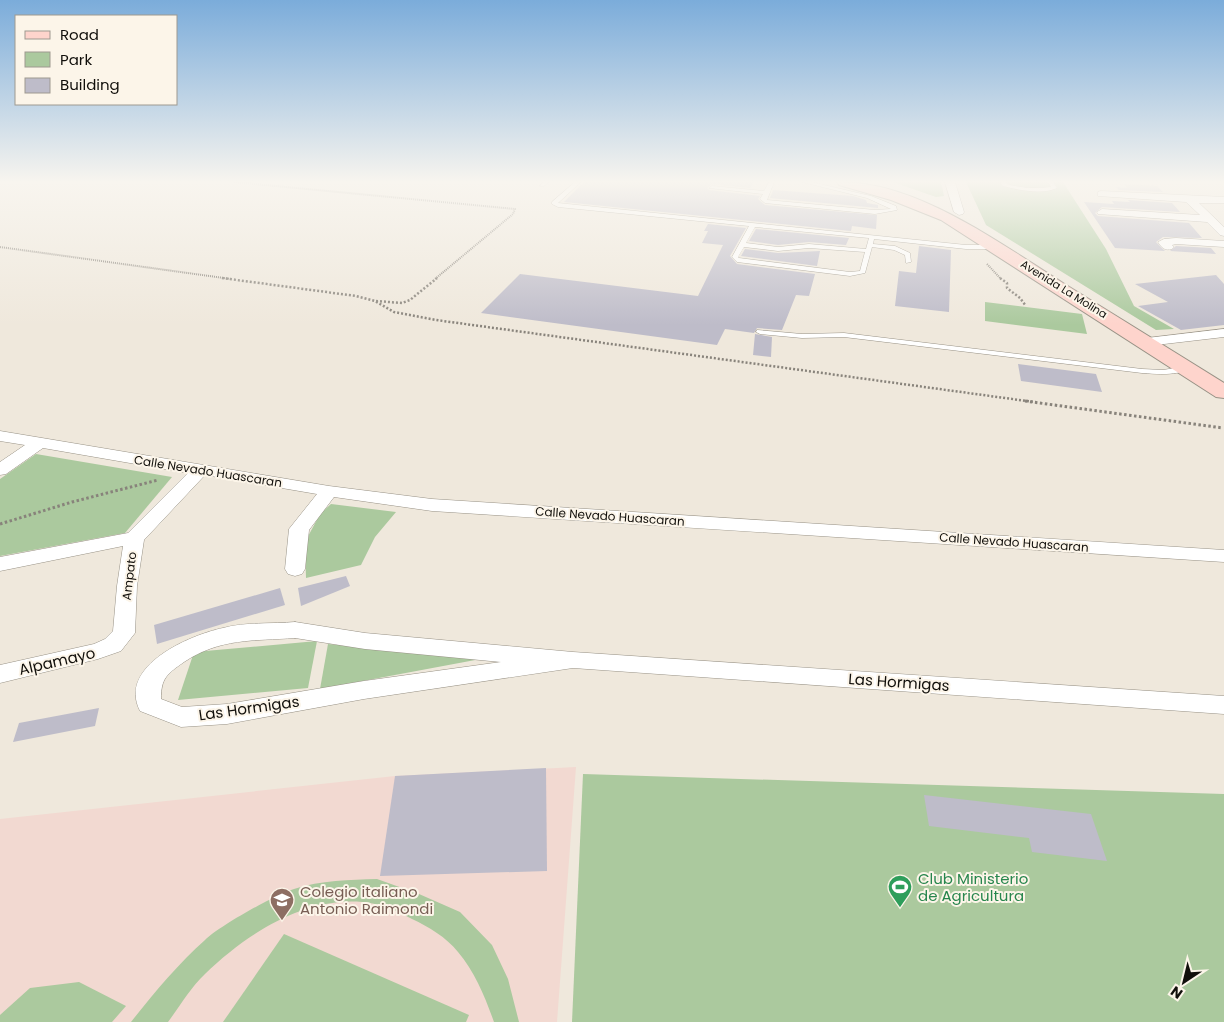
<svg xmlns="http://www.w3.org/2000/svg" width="1224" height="1022" viewBox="0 0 1224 1022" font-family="Poppins,sans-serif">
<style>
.education{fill:#f2d9d1}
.green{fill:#abc99e}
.building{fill:#bebcc9}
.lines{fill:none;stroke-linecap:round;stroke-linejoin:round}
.service-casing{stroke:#989286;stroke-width:1}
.minor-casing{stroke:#989286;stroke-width:1}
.secondary-casing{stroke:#989286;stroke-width:2}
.path-far2{stroke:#88837b;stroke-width:2;stroke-dasharray:1 1;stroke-linecap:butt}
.path-far1{stroke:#88837b;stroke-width:2.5;stroke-dasharray:2 2;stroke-linecap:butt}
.path{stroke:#88837b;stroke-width:3;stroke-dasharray:2.5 2.5;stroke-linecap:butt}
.service{fill:#fff;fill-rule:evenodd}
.minor{fill:#fff;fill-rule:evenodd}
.secondary{fill:#fed4cc;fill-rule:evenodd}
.labels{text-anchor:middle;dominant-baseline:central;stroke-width:4;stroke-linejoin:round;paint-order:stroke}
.far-street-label{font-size:11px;fill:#110f0b;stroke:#fcf5e9}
.street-label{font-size:12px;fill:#110f0b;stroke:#fcf5e9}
.near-street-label{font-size:15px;fill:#110f0b;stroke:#fcf5e9}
.near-leisure-label{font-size:15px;fill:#27864d;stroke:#fcf5e9;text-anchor:start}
.near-education-label{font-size:15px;fill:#785e54;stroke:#fcf5e9;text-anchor:start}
</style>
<rect width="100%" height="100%" fill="#efe8dc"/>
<polygon class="education" points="576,767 557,1022 0,1022 0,819 395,776"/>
<g class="green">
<polygon points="893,182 941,182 944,196 936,197"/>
<polygon points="966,182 1063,182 1106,249 1134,306 1174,329 1156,330 986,225"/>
<polygon points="985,302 1082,314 1087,334 985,321"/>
<polygon points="36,454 172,477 125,533 0,556 0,479"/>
<polygon points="331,504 396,512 375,537 361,565 306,578 305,542 320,514"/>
<polygon points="317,641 308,688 178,700 194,652"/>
<polygon points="328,644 486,658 320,689"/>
<polygon points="583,774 1224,794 1224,1022 572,1022"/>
<path d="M377 879 419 894 460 912 492 945 508 979 519 1022H494C485 997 475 972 458 952 446 937 429 927 412 919 397 911 379 903 362 902 304 897 246 934 205 974 191 987 180 1006 168 1022H131C153 994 178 964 205 940 221 925 273 896 294 889 321 880 350 880 377 879Z"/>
<polygon points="284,934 469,1015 466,1022 223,1022"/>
<polygon points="79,982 126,1006 112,1022 0,1022 0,1015 30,988"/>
</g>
<g class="building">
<polygon points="584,182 754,182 750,188 712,184 707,188 709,190 760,196 758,199 765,205 877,215 876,229 852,226 851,231 564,202"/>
<polygon points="1124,184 1157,186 1163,192 1119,190 1116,187 1127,188"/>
<polygon points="773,190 853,196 866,200 867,203 878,205 878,208 770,198"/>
<polygon points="1128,200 1172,203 1180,212 1102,207 1095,213 1098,216 1189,223 1202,238 1163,237 1156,242 1165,251 1115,248 1084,202 1114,204 1112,201 1130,202"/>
<polygon points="708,224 746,228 730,256 737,264 815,274 809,296 796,295 782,330 757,328 754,333 725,329 717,345 481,313 520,274 698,296 723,245 702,243 708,231 704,231"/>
<polygon points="756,229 849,238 846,245 809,242 778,245 749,241"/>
<polygon points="919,246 951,250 949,312 895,306 899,271 916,273"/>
<polygon points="1176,246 1211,248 1216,254 1170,251"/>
<polygon points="745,249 778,253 820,251 817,266 741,256"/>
<polygon points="1216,275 1224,284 1224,325 1181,330 1138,306 1168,302 1135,284"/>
<polygon points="755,334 772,337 771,357 753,355"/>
<polygon points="1018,364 1096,374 1102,392 1021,381"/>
<polygon points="346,576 350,586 301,606 298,588"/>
<polygon points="280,588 285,605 157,644 154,625"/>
<polygon points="99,708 95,726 13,742 19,723"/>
<polygon points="546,768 547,871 380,876 395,776"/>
<polygon points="924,795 1091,814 1107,861 1032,852 1029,838 929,826"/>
</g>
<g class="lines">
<defs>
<g id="service">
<polygon points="543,182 549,182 544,186 540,186"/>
<path d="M575 182H581L558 203 966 245H996L999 247 996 249H966L874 239 873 244 895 246 910 253 911 262 906 263 905 255 894 250 872 247 865 273 850 276 737 262 732 257 749 226 558 207 552 204V202ZM755 227 869 238 866 249 809 244 778 247 746 243ZM744 247 778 251 809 248 865 252 860 271 850 272 739 258 738 257Z"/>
<polygon points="769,182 774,182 767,200 875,210 891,209 867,198 802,182 811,182 871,196 896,206 897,210 875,214 765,203 760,199 763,194 709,188 712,186 764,191"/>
<path d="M1000 182H1005L1007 184C1021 188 1036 189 1051 187L1048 182H1053L1057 188C1042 195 1019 190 1003 186Z"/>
<path d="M757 330 802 334 844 333 1142 369 1163 370 1187 366 1191 368C1178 376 1157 374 1142 373L844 337 802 338 760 334 756 332Z"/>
</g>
<g id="minor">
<polygon points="945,182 955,182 964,212 963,214 959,215 954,212"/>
<polygon points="1101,191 1224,197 1224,203 1199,203 1224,227 1224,236 1220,235 1207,222 1098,214 1097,212 1102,209 1200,215 1186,202 1098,196 1098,192"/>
<path d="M1176 238 1224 241V247L1176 244 1172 245 1174 247 1172 249C1165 251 1162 248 1158 242L1164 239Z"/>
<polygon points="1224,329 1224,337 1147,346 1140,342 1147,338"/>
<polygon points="0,431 329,486 432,499 1224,550 1224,562 432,511 334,497 309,530 305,569 302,574 295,576 288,574 285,569 289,529 317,494 205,475 144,540 137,586 135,633 121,651 98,659 0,683 0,665 94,644 105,639 113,631 117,586 123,546 0,571 0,557 128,533 188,473 43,448 6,474 0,475 0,462 25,445 0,441"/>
<path d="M295 622 365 633 573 652 1224 696V714L573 668 364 699 227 724 181 727 140 711C117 666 190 635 223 628 245 622 272 624 295 622ZM295 638 365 649 501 662 364 681 227 704 182 707 161 699C161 678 167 674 184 662 220 638 253 641 295 638Z"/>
</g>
<path id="secondary" d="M837 182C915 180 999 243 1063 283 1116 316 1170 349 1224 383V398L1216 397 941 220 891 200 839 185Z"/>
</defs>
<use href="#service" class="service-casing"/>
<use href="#minor" class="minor-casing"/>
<use href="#secondary" class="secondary-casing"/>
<g class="path-far2">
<polyline points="234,182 515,209 513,214 435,279"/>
<polyline points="0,247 231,279"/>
<polyline points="987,264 1001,279"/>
</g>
<g class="path-far1">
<polyline points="222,278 356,296 375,301 394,312 436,320 1034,402"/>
<polyline points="1000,278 1007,283 1007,288 1020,298 1026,306"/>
<polyline points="376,301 402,303 410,300 437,278"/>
</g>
<g class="path">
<polyline points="1025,401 1223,428"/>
<polyline points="0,524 72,502 158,480"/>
</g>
<use href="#service" class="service"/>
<use href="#minor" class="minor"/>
<use href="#secondary" class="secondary"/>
</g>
<linearGradient id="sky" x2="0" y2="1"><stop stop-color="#7bacda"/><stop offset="0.56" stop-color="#f8f5ef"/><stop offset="1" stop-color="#f8f5ef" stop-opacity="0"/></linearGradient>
<rect width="1224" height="325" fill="url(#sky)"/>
<defs>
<symbol id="stadium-pin" viewBox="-11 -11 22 30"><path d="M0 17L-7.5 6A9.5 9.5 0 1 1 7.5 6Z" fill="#2e9e5b" stroke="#fcf5e9"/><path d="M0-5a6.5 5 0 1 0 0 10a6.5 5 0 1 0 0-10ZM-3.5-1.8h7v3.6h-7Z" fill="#fff"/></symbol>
<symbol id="school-pin" viewBox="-11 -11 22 30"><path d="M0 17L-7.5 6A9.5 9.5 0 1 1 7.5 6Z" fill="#8d6e63" stroke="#fcf5e9"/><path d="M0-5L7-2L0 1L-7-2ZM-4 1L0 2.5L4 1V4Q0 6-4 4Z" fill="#fff"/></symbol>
</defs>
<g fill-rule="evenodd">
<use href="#stadium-pin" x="886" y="873" width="28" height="38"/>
<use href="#school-pin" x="268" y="886" width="28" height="38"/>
</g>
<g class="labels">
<g class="far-street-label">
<text transform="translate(1064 289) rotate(32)">Avenida La Molina</text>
</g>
<g class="street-label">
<text transform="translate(208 471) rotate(9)">Calle Nevado Huascaran</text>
<text transform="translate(610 516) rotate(4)">Calle Nevado Huascaran</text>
<text transform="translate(1014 542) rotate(4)">Calle Nevado Huascaran</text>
<text transform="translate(129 576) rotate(-83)">Ampato</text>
</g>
<g class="near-street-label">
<text transform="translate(57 661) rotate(-13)">Alpamayo</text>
<text transform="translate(899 682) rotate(4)">Las Hormigas</text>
<text transform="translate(249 708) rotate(-8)">Las Hormigas</text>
</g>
<g class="near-leisure-label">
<text x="918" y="878">Club Ministerio<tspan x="918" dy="17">de Agricultura</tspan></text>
</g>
<g class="near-education-label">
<text x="300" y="891">Colegio italiano<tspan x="300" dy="17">Antonio Raimondi</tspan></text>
</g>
</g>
<rect x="15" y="15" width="162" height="90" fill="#fcf5e9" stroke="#9e9990"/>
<rect x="25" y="31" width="25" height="8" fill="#fed4cc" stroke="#9e9990"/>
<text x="60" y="40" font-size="15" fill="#110f0b">Road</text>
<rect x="25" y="52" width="25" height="15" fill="#abc99e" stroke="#9e9990"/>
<text x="60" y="65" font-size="15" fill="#110f0b">Park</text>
<rect x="25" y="78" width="25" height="15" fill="#bebcc9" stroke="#9e9990"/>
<text x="60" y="90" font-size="15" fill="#110f0b">Building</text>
<g transform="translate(1184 982) rotate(215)" stroke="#fcf5e9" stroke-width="4" paint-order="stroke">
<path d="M0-4L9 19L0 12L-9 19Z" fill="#110f0b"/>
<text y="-8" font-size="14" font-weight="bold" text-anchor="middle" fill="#110f0b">N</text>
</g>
</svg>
